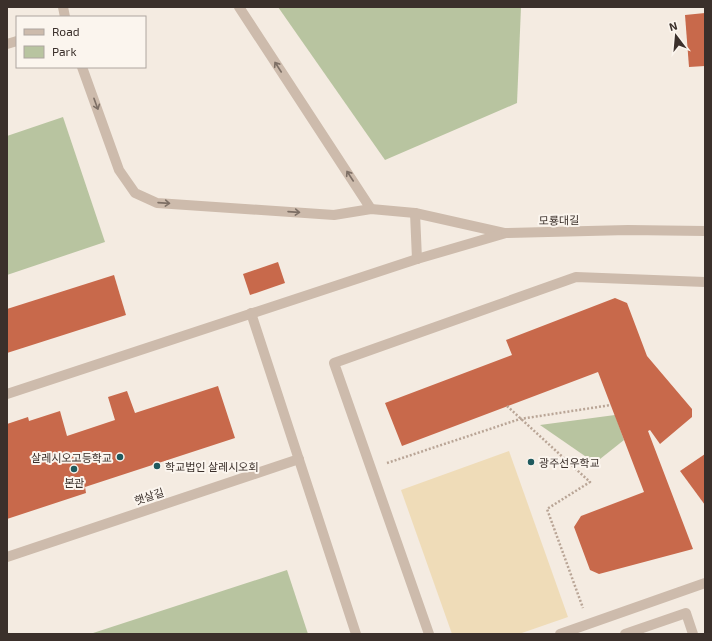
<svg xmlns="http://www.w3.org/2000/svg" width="712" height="641" viewBox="0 0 712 641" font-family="'Exo 2','Noto Sans KR',sans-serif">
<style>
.green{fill:#b8c4a0}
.sand{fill:#efdcb8}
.building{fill:#c8694b}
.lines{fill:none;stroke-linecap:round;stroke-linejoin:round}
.path{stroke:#b9a596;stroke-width:2.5;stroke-dasharray:2 2;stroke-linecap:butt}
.lane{stroke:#cdbbac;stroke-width:10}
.street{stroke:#cdbbac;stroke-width:10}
.oneway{stroke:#7d6f65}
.poi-dot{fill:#1f5a5e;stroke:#fbf5ee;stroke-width:1.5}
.labels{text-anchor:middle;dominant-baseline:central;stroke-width:4;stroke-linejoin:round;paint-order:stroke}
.street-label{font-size:11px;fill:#3b302b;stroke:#fbf5ee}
.poi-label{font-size:11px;fill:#3b302b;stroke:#fbf5ee;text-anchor:start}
</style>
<rect width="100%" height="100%" fill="#f4ebe1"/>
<g class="green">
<polygon points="278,7 521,7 517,103 385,160"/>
<polygon points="63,117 105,242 7,275 7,136"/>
<polygon points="615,415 624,440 595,463 540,425"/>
<polygon points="287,570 308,634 90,634"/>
</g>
<polygon class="sand" points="509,451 568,617 519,634 452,634 401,490"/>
<g class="building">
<polygon points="705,13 705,66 689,67 685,15"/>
<polygon points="278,262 285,283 250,295 243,274"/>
<polygon points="114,275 126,315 7,353 7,309"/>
<polygon points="615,298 627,303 647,356 692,409 692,417 660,444 650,430 648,431 693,549 599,574 590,570 574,527 581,516 644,492 598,372 402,446 385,403 512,355 506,340"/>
<polygon points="218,386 235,438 85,487 86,493 7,519 7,424 28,417 29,421 60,411 67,436 115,420 108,397 127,391 135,413"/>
<polygon points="705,454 705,505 680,471"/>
</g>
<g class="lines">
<g class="path">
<polyline points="507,406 590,482 547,509 583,608"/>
<polyline points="387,463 520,419 611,405"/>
</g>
<g class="lane">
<polyline points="63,7 65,17"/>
<polyline points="239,7 371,209"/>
<polyline points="7,44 17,41"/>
<polyline points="82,67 119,170 135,193 157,203 334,215 371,209 415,213"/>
<polyline points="417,259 415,213 504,233"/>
<polyline points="251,313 356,634"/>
<polyline points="7,394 417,259 506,233"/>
<polyline points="7,557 299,459"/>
<polyline points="429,634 334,363 576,277 705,282"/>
<polyline points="560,634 705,583"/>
<polyline points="625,634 686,613 693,634"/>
</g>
<polyline class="street" points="506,233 628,230 705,231"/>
</g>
<defs><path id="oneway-shaft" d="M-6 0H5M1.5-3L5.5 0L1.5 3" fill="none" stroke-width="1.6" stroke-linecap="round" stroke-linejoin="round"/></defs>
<g class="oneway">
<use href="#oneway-shaft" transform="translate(278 67) rotate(-123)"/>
<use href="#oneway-shaft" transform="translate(96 104) rotate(70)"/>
<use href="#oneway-shaft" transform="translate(350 176) rotate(-123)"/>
<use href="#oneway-shaft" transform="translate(164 203) rotate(4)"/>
<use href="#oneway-shaft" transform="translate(294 212) rotate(4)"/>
</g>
<g class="poi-dot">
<circle cx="120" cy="457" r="4"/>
<circle cx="531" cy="462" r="4"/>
<circle cx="157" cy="466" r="4"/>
<circle cx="74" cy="469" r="4"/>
</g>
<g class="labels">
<g class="street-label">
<text transform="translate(559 220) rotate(-1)">모룡대길</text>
<text transform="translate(149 496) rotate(-18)">햇살길</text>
</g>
<g class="poi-label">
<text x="112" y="457" text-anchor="end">살레시오고등학교</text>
<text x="539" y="462">광주선우학교</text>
<text x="165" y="466">학교법인 살레시오회</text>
<text x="74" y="482" text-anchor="middle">본관</text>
</g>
</g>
<rect width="712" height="641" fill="none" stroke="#3b302b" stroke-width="16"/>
<rect x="16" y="16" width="130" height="52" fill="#fbf5ee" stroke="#aea6a0"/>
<rect x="24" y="29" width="20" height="6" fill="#cdbbac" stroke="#aea6a0"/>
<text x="52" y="36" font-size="12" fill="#3b302b">Road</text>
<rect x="24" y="46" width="20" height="12" fill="#b8c4a0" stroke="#aea6a0"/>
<text x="52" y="56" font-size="12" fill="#3b302b">Park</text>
<g transform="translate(676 36) rotate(344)" stroke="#fbf5ee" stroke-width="3" paint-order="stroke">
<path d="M0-3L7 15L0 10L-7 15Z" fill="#3b302b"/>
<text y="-6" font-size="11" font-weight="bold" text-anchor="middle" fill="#3b302b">N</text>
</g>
</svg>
